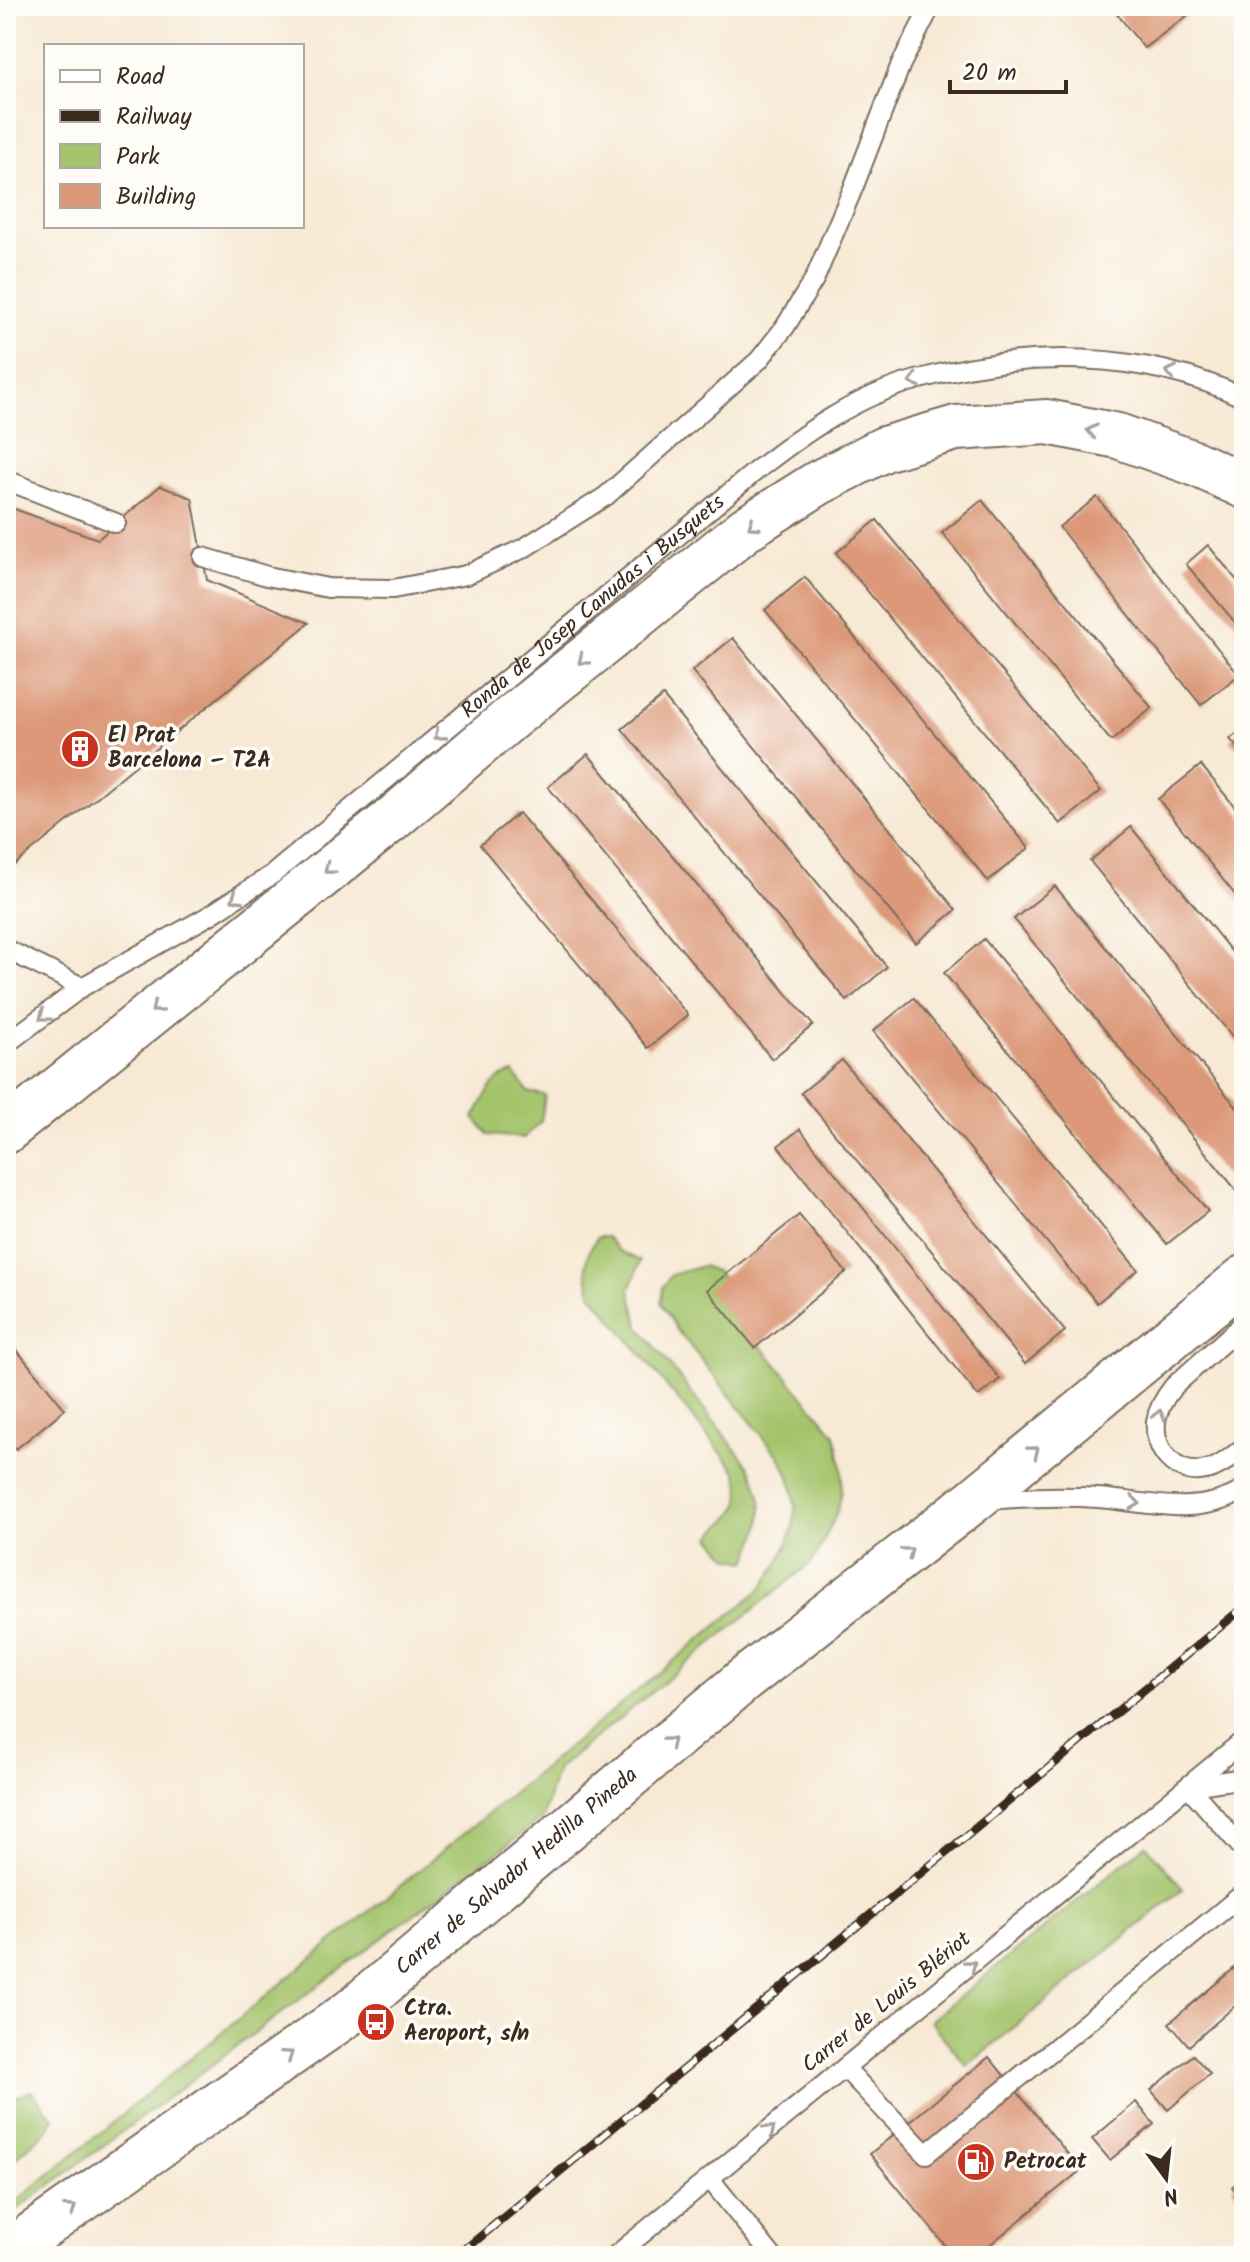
<svg xmlns="http://www.w3.org/2000/svg" width="1250" height="2262" viewBox="0 0 1250 2262" font-family="Kalam,sans-serif">
<style>
.green{fill:#a4c46c;stroke:#707745;stroke-width:2}
.building{fill:#dc9878}
.lines{fill:none;stroke-linecap:round;stroke-linejoin:round}
.service-casing{stroke:#7d6d5e;stroke-width:22}
.primary-casing{stroke:#7d6d5e;stroke-width:48}
.service{stroke:#fff;stroke-width:18}
.primary{stroke:#fff;stroke-width:44}
.rail-casing{stroke:#3b2a1e;stroke-width:9}
.rail{stroke:#fdfcf7;stroke-width:6;stroke-dasharray:18;stroke-linecap:butt}
.oneway{stroke:#a79f9a}
.labels{text-anchor:middle;dominant-baseline:central;stroke-width:7;stroke-linejoin:round;paint-order:stroke}
.street-label{font-size:22px;fill:#3b2a1e;stroke:#fdfcf7}
.poi-label{font-size:22px;font-weight:bold;fill:#3b2a1e;stroke:#fdfcf7;text-anchor:start}
</style>
<rect width="100%" height="100%" fill="#fdfcf7"/>
<filter id="ink" filterUnits="userSpaceOnUse"><feTurbulence type="fractalNoise" baseFrequency=".0125" numOctaves="2"/><feDisplacementMap in="SourceGraphic" scale="16" xChannelSelector="R" yChannelSelector="G"/><feConvolveMatrix kernelMatrix="1 2 1 2 8 2 1 2 1" color-interpolation-filters="sRGB"/></filter>
<filter id="wash" filterUnits="userSpaceOnUse"><feTurbulence type="fractalNoise" baseFrequency=".006" numOctaves="4" result="noise"/><feDisplacementMap in="SourceGraphic" scale="32" xChannelSelector="R" yChannelSelector="G"/><feGaussianBlur stdDeviation="1.8" result="paint"/><feColorMatrix in="noise" values="0 0 0 0 0 0 0 0 0 0 0 0 0 0 0 0 0 1.4 0 .05"/><feComposite in="paint" operator="in"/></filter>
<g filter="url(#wash)">
<rect width="100%" height="100%" fill="#f7e9d4"/>
<g class="green">
<path d="M514 1073 528 1092 545 1095 541 1121 524 1138 489 1135 474 1118C484 1100 492 1075 514 1073Z"/>
<path d="M598 1237H607L618 1250 640 1261 630 1291 639 1326 748 1465C769 1504 764 1522 747 1561L729 1557 711 1537C734 1511 749 1507 736 1471L591 1293C585 1272 583 1254 598 1237Z"/>
<path d="M702 1266 716 1271 730 1285 719 1296 835 1434C851 1492 840 1510 813 1561L557 1769 542 1819 6 2218V2210L761 1589C793 1543 810 1507 778 1455L677 1330 661 1303 663 1287 671 1275Z"/>
<polygon points="1146,1845 1183,1889 967,2066 930,2021"/>
<polygon points="31,2091 54,2118 47,2131 6,2166 6,2101"/>
</g>
<g id="blocks">
<g class="building">
<polygon points="1111,6 1200,6 1144,48"/>
<polygon points="160,486 192,498 207,580 309,623 6,872 6,506 98,539"/>
<polygon points="1097,497 1239,675 1201,705 1059,527"/>
<polygon points="982,500 1152,708 1111,741 942,533"/>
<polygon points="877,520 1101,791 1060,824 836,553"/>
<polygon points="1208,545 1244,589 1244,633 1186,564"/>
<polygon points="805,577 1029,848 988,881 765,610"/>
<polygon points="733,638 956,910 916,943 692,671"/>
<polygon points="663,696 887,967 847,1001 622,729"/>
<polygon points="1244,728 1244,756 1230,739"/>
<polygon points="588,754 813,1025 772,1059 548,787"/>
<polygon points="1201,765 1244,818 1244,906 1158,799"/>
<polygon points="519,813 688,1015 648,1048 480,845"/>
<polygon points="1131,827 1244,967 1244,1051 1090,861"/>
<polygon points="1055,886 1244,1116 1244,1185 1237,1191 1014,919"/>
<polygon points="984,939 1208,1211 1167,1244 944,973"/>
<polygon points="914,998 1138,1270 1097,1303 873,1031"/>
<polygon points="842,1060 1065,1331 1025,1364 801,1093"/>
<polygon points="800,1129 1000,1379 978,1396 778,1146"/>
<polygon points="799,1215 846,1272 755,1348 707,1290"/>
<polygon points="6,1337 65,1409 16,1449 6,1437"/>
<polygon points="1244,1960 1244,1998 1189,2046 1169,2023"/>
<polygon points="1193,2055 1210,2074 1168,2110 1151,2090"/>
<polygon points="989,2057 1081,2170 976,2256 954,2256 870,2154"/>
<polygon points="1136,2102 1154,2124 1110,2160 1092,2139"/>
<polygon points="1244,2177 1244,2202 1232,2187"/>
</g>
</g>
</g>
<g filter="url(#ink)">
<use href="#blocks" fill-opacity="0" stroke="#7d6d5e" stroke-width="2"/>
<g class="lines">
<defs>
<g id="service">
<polyline points="6,480 116,523"/>
<polyline points="203,557 267,576 328,588 393,589 466,575 524,548 606,496 759,360 785,327 815,278 854,186 901,64 931,6"/>
<polyline points="6,949 82,987"/>
<path id="s1" d="M6 1044 82 987 210 915 273 874 757 470C804 433 857 396 916 380 1023 350 1142 349 1244 398"/>
<path d="M1244 1323 1173 1387C1165 1397 1158 1408 1156 1421 1153 1450 1176 1477 1206 1470 1220 1467 1233 1456 1244 1447"/>
<path d="M987 1500C1024 1497 1061 1495 1098 1498 1149 1502 1197 1518 1244 1490"/>
<polyline points="1188,1786 1244,1850"/>
<polyline points="1191,1786 1244,1778"/>
<polyline points="845,2068 926,2154 1244,1893"/>
<polyline points="710,2179 772,2256"/>
<polyline points="615,2256 1244,1740"/>
</g>
<g id="primary">
<polyline points="6,1131 390,821 512,717 747,528 818,483 884,449 956,428 1047,422 1118,436 1194,463 1244,486"/>
<path id="s2" d="M6 2253 349 2013 745 1679 974 1500 1244 1278"/>
</g>
</defs>
<use href="#service" class="service-casing"/>
<use href="#primary" class="primary-casing"/>
<use href="#service" class="service"/>
<use href="#primary" class="primary"/>
<defs>
<polyline id="rail" points="457,2256 1244,1607"/>
</defs>
<use href="#rail" class="rail-casing"/>
<use href="#rail" class="rail"/>
</g>
<defs><path id="oneway-chevron" d="M-2-3.5L2.5 0L-2 3.5" fill="none" stroke-width="1.6" stroke-linecap="round" stroke-linejoin="round" transform="scale(2)"/></defs>
<g class="oneway">
<use href="#oneway-chevron" transform="translate(1171 372) rotate(-168)"/>
<use href="#oneway-chevron" transform="translate(914 381) rotate(163)"/>
<use href="#oneway-chevron" transform="translate(1092 431) rotate(-169)"/>
<use href="#oneway-chevron" transform="translate(753 525) rotate(146)"/>
<use href="#oneway-chevron" transform="translate(583 660) rotate(141)"/>
<use href="#oneway-chevron" transform="translate(439 735) rotate(140)"/>
<use href="#oneway-chevron" transform="translate(329 869) rotate(142)"/>
<use href="#oneway-chevron" transform="translate(236 898) rotate(146)"/>
<use href="#oneway-chevron" transform="translate(156 1008) rotate(141)"/>
<use href="#oneway-chevron" transform="translate(44 1016) rotate(143)"/>
<use href="#oneway-chevron" transform="translate(1159 1415) rotate(-77)"/>
<use href="#oneway-chevron" transform="translate(1034 1451) rotate(-39)"/>
<use href="#oneway-chevron" transform="translate(1135 1503) rotate(7)"/>
<use href="#oneway-chevron" transform="translate(908 1552) rotate(-38)"/>
<use href="#oneway-chevron" transform="translate(670 1742) rotate(-40)"/>
<use href="#oneway-chevron" transform="translate(971 1965) rotate(-39)"/>
<use href="#oneway-chevron" transform="translate(288 2055) rotate(-35)"/>
<use href="#oneway-chevron" transform="translate(770 2130) rotate(-39)"/>
<use href="#oneway-chevron" transform="translate(71 2209) rotate(-35)"/>
</g>
</g>
<defs>
<symbol id="building-disc" viewBox="-11 -11 22 22"><circle r="9.5" fill="#c8321e" stroke="#fdfcf7"/><path d="M-4-6H4V6H1V3H-1V6H-4ZM-2.5-4.3h1.7v1.8h-1.7ZM.8-4.3h1.7v1.8H.8ZM-2.5-1h1.7V.8h-1.7ZM.8-1h1.7V.8H.8Z" fill="#fff"/></symbol>
<symbol id="bus-disc" viewBox="-11 -11 22 22"><circle r="9.5" fill="#c8321e" stroke="#fdfcf7"/><path d="M-5-6H5V4H4V6H2V4H-2V6H-4V4H-5ZM-3.5-4V0h7V-4ZM-3.5 1.2v1.5H-2V1.2ZM2 1.2v1.5H3.5V1.2Z" fill="#fff"/></symbol>
<symbol id="fuel-disc" viewBox="-11 -11 22 22"><circle r="9.5" fill="#c8321e" stroke="#fdfcf7"/><path d="M-5.5-6h7V0h2V4h1.3V-2.5L3-4.5l.8-.8L6-3V5H2.5V1h-1V6h-7ZM-4.2-4.7v3.2H.2V-4.7Z" fill="#fff"/></symbol>
</defs>
<g fill-rule="evenodd">
<use href="#building-disc" x="58" y="727" width="44" height="44"/>
<use href="#bus-disc" x="354" y="2000" width="44" height="44"/>
<use href="#fuel-disc" x="954" y="2140" width="44" height="44"/>
</g>
<g class="labels">
<g class="street-label">
<text stroke="none"><textPath href="#s1" startOffset="734">Ronda de Josep Canudas i Busquets</textPath></text>
<text stroke="none"><textPath href="#s2" startOffset="638">Carrer de Salvador Hedilla Pineda</textPath></text>
<text transform="translate(887 2003) rotate(-39)">Carrer de Louis Blériot</text>
</g>
<g class="poi-label">
<text x="108" y="736">El Prat<tspan x="108" dy="25">Barcelona – T2A</tspan></text>
<text x="404" y="2009">Ctra.<tspan x="404" dy="25">Aeroport, s/n</tspan></text>
<text x="1004" y="2162">Petrocat</text>
</g>
</g>
<rect width="1250" height="2262" fill="none" stroke="#fdfcf7" stroke-width="32"/>
<rect x="44" y="44" width="260" height="184" fill="#fdfcf7" stroke="#afa8a0" stroke-width="2"/>
<rect x="60" y="70" width="40" height="12" fill="#ffffff" stroke="#afa8a0" stroke-width="2"/>
<text x="116" y="84" font-size="24" fill="#3b2a1e">Road</text>
<rect x="60" y="110" width="40" height="12" fill="#3b2a1e" stroke="#afa8a0" stroke-width="2"/>
<text x="116" y="124" font-size="24" fill="#3b2a1e">Railway</text>
<rect x="60" y="144" width="40" height="24" fill="#a4c46c" stroke="#afa8a0" stroke-width="2"/>
<text x="116" y="164" font-size="24" fill="#3b2a1e">Park</text>
<rect x="60" y="184" width="40" height="24" fill="#dc9878" stroke="#afa8a0" stroke-width="2"/>
<text x="116" y="204" font-size="24" fill="#3b2a1e">Building</text>
<g transform="translate(1166 2178) rotate(165)" stroke="#fdfcf7" stroke-width="6" paint-order="stroke">
<path d="M0-6L14 30L0 20L-14 30Z" fill="#3b2a1e"/>
<text y="-12" font-size="22" font-weight="bold" text-anchor="middle" fill="#3b2a1e">N</text>
</g>
<path d="M950 80v12h116v-12" fill="none" stroke="#3b2a1e" stroke-width="4"/>
<text x="962" y="80" font-size="24" fill="#3b2a1e" stroke="#fdfcf7" stroke-width="6" paint-order="stroke">20 m</text>
</svg>
